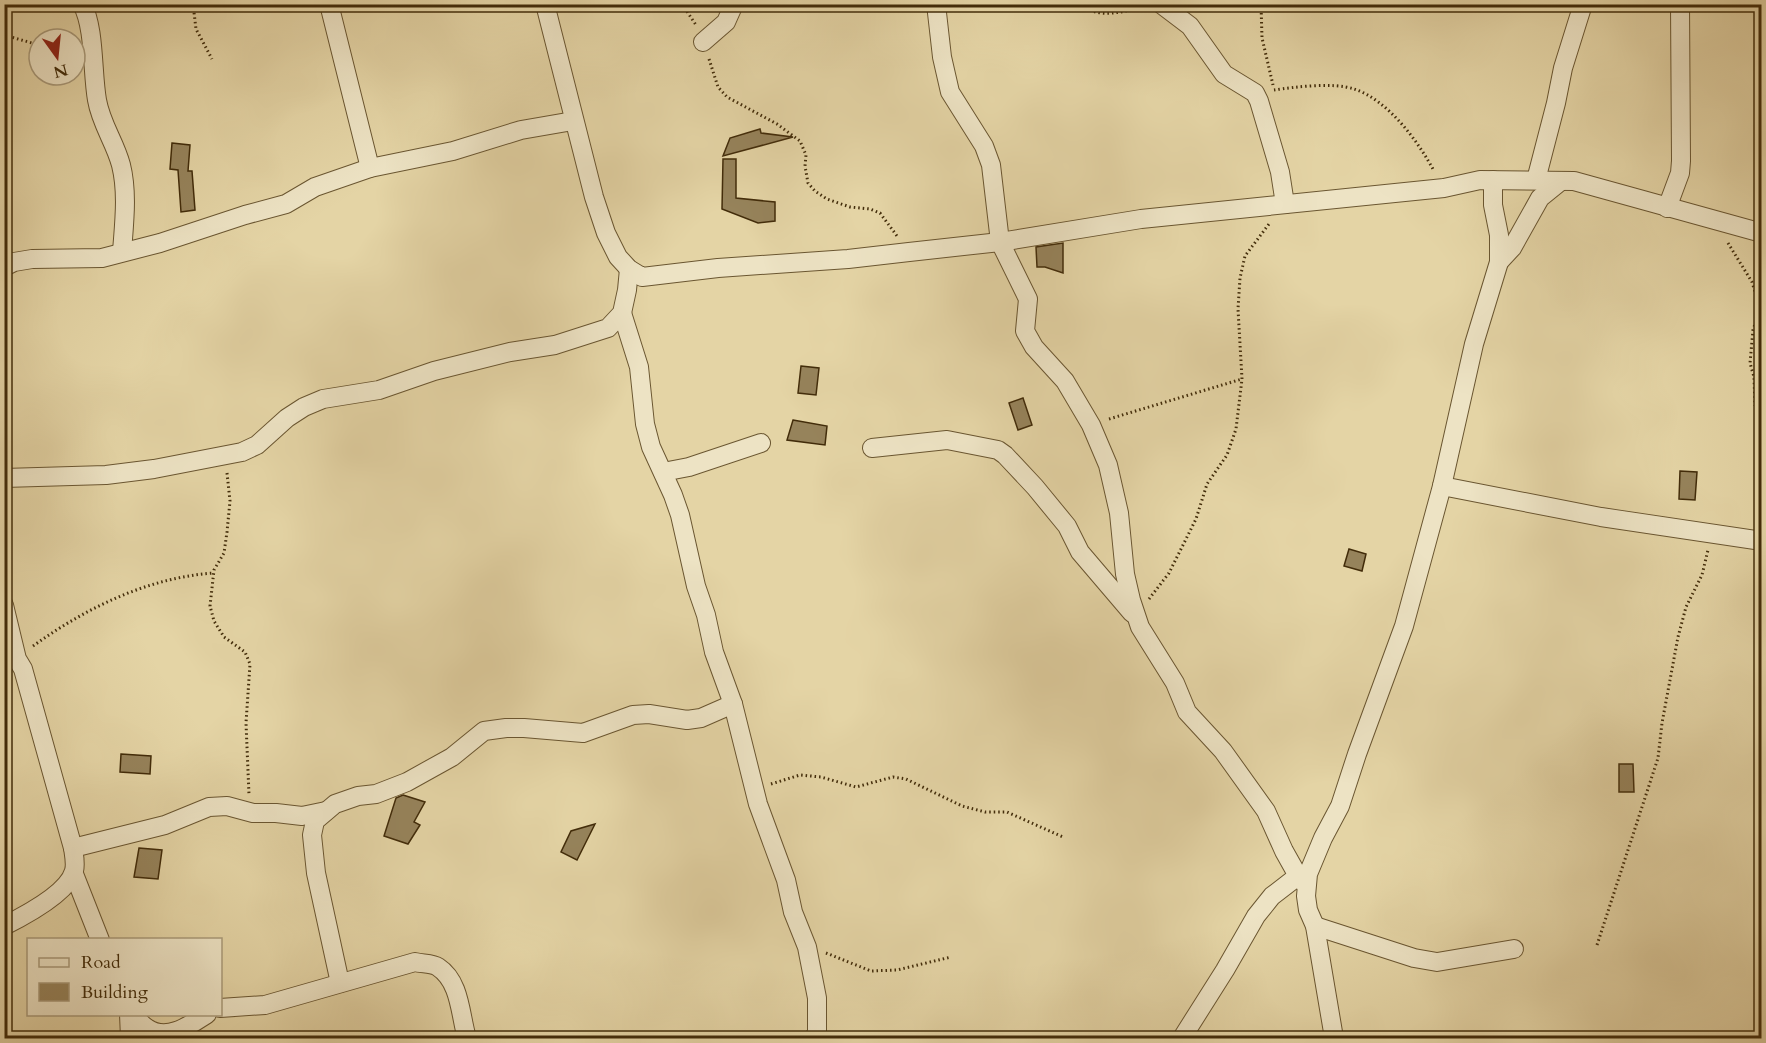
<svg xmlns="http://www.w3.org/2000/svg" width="1766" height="1043" viewBox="0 0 1766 1043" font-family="Cardo,serif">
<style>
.building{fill:#96835b;stroke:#422c0a;stroke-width:1.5}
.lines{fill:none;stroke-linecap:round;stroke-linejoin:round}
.minor-casing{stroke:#6a5631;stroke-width:20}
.path{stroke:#422c0a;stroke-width:3;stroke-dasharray:1.5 3;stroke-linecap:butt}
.minor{stroke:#ede3c4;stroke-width:18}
</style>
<rect width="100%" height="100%" fill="#e4d4a5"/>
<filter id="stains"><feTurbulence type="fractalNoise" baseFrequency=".00333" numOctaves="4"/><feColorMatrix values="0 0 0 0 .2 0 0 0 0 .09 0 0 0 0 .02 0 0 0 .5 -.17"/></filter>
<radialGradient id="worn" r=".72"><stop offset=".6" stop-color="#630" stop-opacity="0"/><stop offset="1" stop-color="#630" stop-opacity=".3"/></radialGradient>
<g class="building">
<polygon points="760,129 761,133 793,137 723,156 730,138"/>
<polygon points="172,143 190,145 188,171 192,171 195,210 181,212 178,170 170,169"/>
<polygon points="723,159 736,159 736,198 775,202 775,221 758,223 722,209"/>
<polygon points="1063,243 1063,273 1045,267 1037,267 1036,247"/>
<polygon points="801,366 819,368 816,395 798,393"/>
<polygon points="1023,398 1032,425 1018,430 1009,403"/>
<polygon points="793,420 827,426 825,445 787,440"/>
<polygon points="1680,471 1697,472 1695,500 1679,499"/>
<polygon points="1349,549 1366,554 1362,571 1344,566"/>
<polygon points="121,754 151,756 150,774 120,772"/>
<polygon points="1619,764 1633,764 1634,792 1619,792"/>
<polygon points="403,795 425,802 414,822 420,825 408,844 384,836 396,798"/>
<polygon points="595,824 577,860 561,852 571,831"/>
<polygon points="139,848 162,850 158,879 134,877"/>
</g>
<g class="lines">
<defs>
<g id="minor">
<path d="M82 4C95 28 92 72 97 100 101 124 115 142 121 165 128 193 124 224 122 252"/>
<polyline points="329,4 370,168"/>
<polyline points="545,4 594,197 606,233 618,257 629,269 642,277 718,268 848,259 909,252 1000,242 1141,219 1444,188 1480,180 1574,181 1762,233"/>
<polyline points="936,4 942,57 950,92 984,146 991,165 1000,242 1028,299 1025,331 1034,347 1065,381 1091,425 1108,465 1119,513 1125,574 1131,600 1140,627 1175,683 1187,712 1223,751 1266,811 1284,851 1298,876 1306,885"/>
<polyline points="1161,4 1190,26 1224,74 1255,93 1259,101 1280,172 1285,204"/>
<polyline points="703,42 726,22 734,4"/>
<polyline points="1536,180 1556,103 1563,68 1583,4"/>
<polyline points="1667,208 1680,173 1681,161 1680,4"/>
<polyline points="1499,262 1512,248 1540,198 1561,181"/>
<polyline points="4,267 14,262 32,259 102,258 160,243 245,215 286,204 315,187 370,168 453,151 521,130 573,121"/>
<polyline points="622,313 639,367 645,424 651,447 673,495 680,515 696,586 706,615 714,652 733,704 758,804 786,880 793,912 807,947 817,998 817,1032 814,1038"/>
<polyline points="872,448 947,440 998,450 1005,455 1035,487 1067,526 1080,552 1132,613"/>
<polyline points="663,472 689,467 761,443"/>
<polyline points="4,478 106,475 154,469 242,452 257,445 287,418 304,407 323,399 379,390 434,371 510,352 555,345 608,328 622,313 627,290 629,269"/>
<polyline points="1442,486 1601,517 1762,541"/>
<path d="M4 605 17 659 23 669 73 848C74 855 76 864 74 871 68 893 24 916 4 926"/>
<polyline points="73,848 165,825 209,807 227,806 253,813 276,813 302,816 326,811"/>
<polyline points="74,874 100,940"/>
<polyline points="1315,926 1414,958 1437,962 1514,949"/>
<polyline points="340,983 316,873 312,835 315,821 335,804 358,796 376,794 407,782 452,757 484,731 506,728 524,728 583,733 633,715 649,714 687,720 701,718 733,704"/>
<path d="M220 1008 265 1005 415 962C422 964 432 963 438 967 461 982 460 1016 467 1038"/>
<polyline points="129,1014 130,1038"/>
<path d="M133 1014C137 1019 142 1025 147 1028 167 1042 190 1025 207 1014"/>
<polyline points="1182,1038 1225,970 1256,916 1272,896 1298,876"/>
<polyline points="1334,1038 1315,926 1308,910 1306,896 1308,874 1323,838 1340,806 1357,754 1404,626 1442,486 1474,344 1499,262 1499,235 1493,205 1493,180"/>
</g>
</defs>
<use href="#minor" class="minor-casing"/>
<g class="path">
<polyline points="193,4 196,29 212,59"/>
<polyline points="682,4 696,25"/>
<path d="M1083 4C1098 21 1124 10 1144 8"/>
<polyline points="1261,4 1262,38 1273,85"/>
<polyline points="4,35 39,45"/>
<polyline points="709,59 718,87 727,97 777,124 800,141 806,155 805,166 808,183 815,191 827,199 850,207 870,209 880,213 897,236"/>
<path d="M1274 90C1294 87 1334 82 1354 89 1388 100 1418 141 1434 171"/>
<polyline points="1728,243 1752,282 1756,295 1757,318 1753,330 1750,363 1754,377 1755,406"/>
<polyline points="1109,419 1242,379"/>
<polyline points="227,473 230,501 227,532 224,553 214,570 210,606 214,621 224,637 245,652 250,664 246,723 249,795"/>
<polyline points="1149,599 1169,573 1196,519 1207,484 1227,455 1236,429 1242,379 1238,309 1240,278 1245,256 1269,224"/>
<path d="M33 646C86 608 147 578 213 573"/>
<polyline points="771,784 800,775 821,777 856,787 893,777 906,779 962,806 985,812 1007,812 1063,837"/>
<polyline points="1597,945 1658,758 1662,723 1678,637 1686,607 1702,575 1708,550"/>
<polyline points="826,953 871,971 897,970 951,957"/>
</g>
<use href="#minor" class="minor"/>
</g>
<rect width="1766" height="1043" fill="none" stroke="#e4d4a5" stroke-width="24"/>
<rect x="6" y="6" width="1754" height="1031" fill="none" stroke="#422c0a" stroke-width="3"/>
<rect x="12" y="12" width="1742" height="1019" fill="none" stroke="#422c0a" stroke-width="1.5"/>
<rect x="27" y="938" width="195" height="78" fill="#ede3c4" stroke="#a99a7a" stroke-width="1.5"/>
<rect x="39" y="958" width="30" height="9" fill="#ede3c4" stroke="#a99a7a" stroke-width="1.5"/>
<text x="81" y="968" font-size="18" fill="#422c0a">Road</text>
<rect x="39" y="983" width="30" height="18" fill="#96835b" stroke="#a99a7a" stroke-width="1.5"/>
<text x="81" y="998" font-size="18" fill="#422c0a">Building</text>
<g transform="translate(57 57) rotate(165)"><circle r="28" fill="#ede3c4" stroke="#a99a7a" stroke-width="1.5"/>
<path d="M0-4.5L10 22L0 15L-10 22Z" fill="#8f2418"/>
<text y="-9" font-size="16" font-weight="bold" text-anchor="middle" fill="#422c0a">N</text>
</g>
<rect width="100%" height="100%" filter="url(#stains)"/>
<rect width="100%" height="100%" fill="url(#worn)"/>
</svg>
